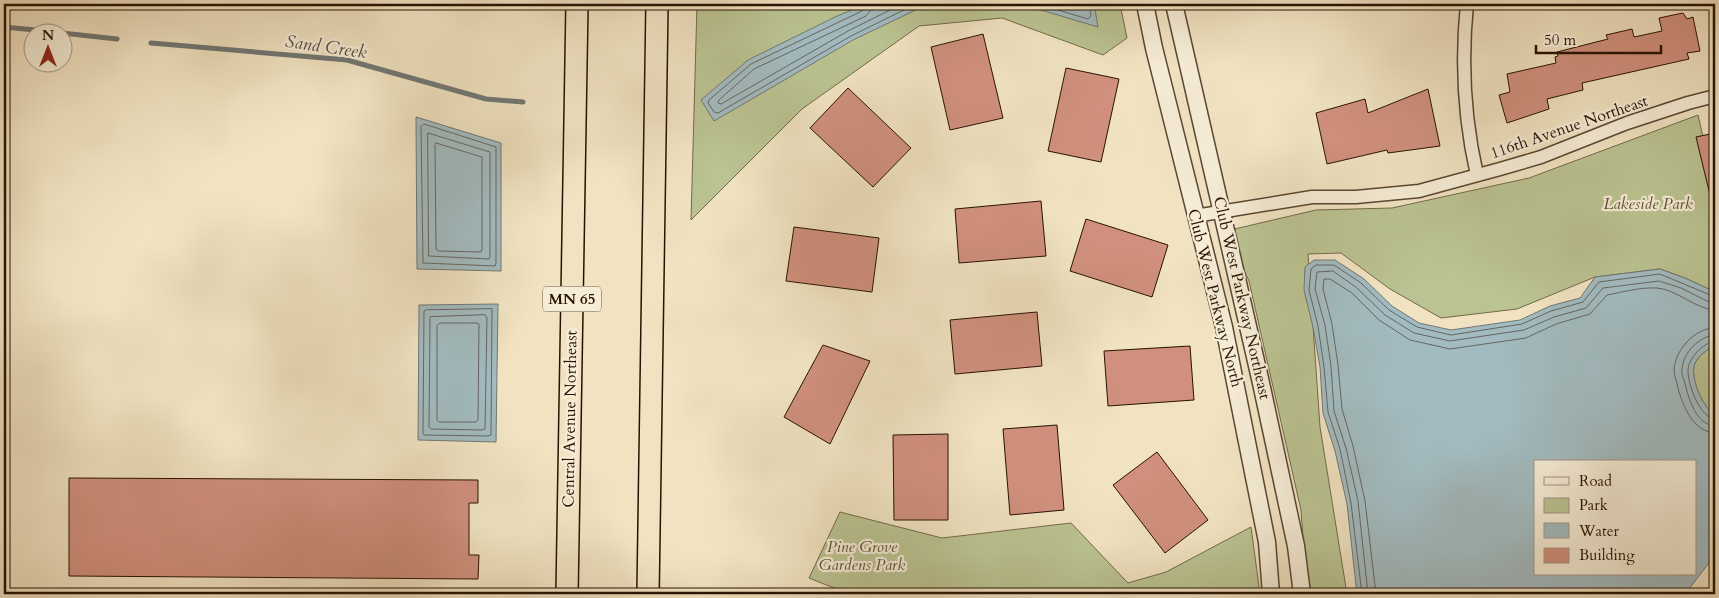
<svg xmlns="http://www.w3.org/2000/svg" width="1719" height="598" viewBox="0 0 1719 598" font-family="Cardo,serif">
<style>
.green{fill:#bbc392;stroke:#726a4a}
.water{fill:#a2bbc0;stroke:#717774;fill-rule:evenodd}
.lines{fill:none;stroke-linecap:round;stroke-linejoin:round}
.shore{stroke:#656662;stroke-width:1}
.stream{stroke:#717774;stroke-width:5}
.building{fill:#d0907d;stroke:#281203}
.minor-casing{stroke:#5a4633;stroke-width:15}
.tertiary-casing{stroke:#5a4633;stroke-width:19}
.trunk-casing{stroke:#281203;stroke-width:24}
.minor{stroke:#f6edd7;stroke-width:12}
.tertiary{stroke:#f6edd7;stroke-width:16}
.trunk{stroke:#f1e3c2;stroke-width:21}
.labels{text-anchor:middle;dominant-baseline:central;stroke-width:4.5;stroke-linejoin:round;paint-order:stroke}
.shield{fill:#f6edd7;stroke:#665443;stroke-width:1}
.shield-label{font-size:15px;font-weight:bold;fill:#281203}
.street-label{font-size:16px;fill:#281203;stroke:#f6edd7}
.park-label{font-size:16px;font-style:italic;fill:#5b5035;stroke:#f6edd7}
.water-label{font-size:18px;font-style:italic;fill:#534d45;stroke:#f6edd7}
</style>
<rect width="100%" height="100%" fill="#f1e3c2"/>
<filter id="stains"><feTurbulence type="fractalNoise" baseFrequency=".004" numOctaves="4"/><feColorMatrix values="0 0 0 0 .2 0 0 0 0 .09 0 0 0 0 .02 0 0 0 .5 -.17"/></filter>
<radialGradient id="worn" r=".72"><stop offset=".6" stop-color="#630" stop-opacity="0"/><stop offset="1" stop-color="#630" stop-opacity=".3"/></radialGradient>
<g class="green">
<polygon points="697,4 1120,4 1127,38 1103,55 1002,18 919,26 802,109 691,220"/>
<polygon points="1698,115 1715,190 1715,292 1685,278 1660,269 1595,277 1517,309 1441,318 1390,289 1341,253 1308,254 1320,427 1347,594 1307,594 1301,510 1249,281 1226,231 1316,210 1392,208 1529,178"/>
<path d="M1715 345V415C1703 408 1689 377 1695 363 1700 354 1707 350 1715 345Z"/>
<polygon points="840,512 942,538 1071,523 1128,583 1166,572 1251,527 1260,594 849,594 809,578"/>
</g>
<g class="water">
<polygon points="866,4 928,4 853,40 714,121 701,100 748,60 835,17"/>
<polygon points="1021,4 1094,4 1098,27"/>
<polygon points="416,117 501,143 501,271 417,269"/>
<path d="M1314 260H1335L1364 279 1392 306 1419 323 1451 330 1520 320 1550 306 1580 298 1595 277 1660 269 1685 278 1715 292V345C1707 350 1700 354 1695 363 1689 377 1703 408 1715 415V555L1685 594H1357L1347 504 1335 451 1323 413 1320 367 1313 327 1304 290 1305 267ZM1535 462H1695V574H1535Z"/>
<polygon points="498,304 496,442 418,440 419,305"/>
</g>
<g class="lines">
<g class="shore">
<polyline points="866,4 865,8 862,11 751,64 709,100 708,103 714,112 718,113 851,36 916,4"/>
<polyline points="872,4 871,10 866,16 754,69 719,100 718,103 721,104 848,31 902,4"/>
<polyline points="1038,4 1088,19 1091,16 1089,4"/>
<polygon points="424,124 496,147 496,263 495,266 423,263 421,127"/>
<polygon points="428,133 490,152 490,257 489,259 429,256"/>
<polygon points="436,143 482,157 482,249 481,252 438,251 436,249 435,145"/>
<polygon points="492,309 491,435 488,436 424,435 423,433 424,311 426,310"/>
<polygon points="485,315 487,318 485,429 482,430 431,429 429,427 430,317"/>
<polygon points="440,323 477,323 479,324 478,420 476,422 439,422 437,420 437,326"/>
<path d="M1715 328C1695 328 1676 349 1674 369 1674 376 1677 382 1678 388 1683 406 1693 432 1715 433"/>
<path d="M1715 335C1699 336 1683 353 1682 369 1681 374 1684 379 1685 384 1689 399 1696 425 1715 426"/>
<path d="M1715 341C1703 343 1688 358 1688 371 1688 385 1700 418 1715 419"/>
<polyline points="1362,594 1351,503 1340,449 1328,412 1324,367 1318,326 1309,290 1311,269 1316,265 1334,265 1361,283 1389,310 1417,327 1451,335 1522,324 1551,311 1583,302 1599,282 1660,274 1715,297"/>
<polyline points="1368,594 1358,501 1346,448 1334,411 1331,366 1325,325 1315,289 1317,272 1333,271 1357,288 1385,315 1414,333 1450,341 1524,330 1554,317 1586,308 1603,288 1659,281 1681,288 1709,302 1715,303"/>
<path d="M1376 594 1365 501 1353 446 1342 409 1338 365 1332 324 1323 289 1324 279H1330L1352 293 1379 320 1410 340 1450 349 1526 338 1556 324 1590 314 1607 295C1623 292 1641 287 1657 288 1676 289 1697 310 1715 310"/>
</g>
<g class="stream">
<polyline points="4,27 56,32"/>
<polyline points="62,33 117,39"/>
<polyline points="151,43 347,60 486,99 523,102"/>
</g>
</g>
<g class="building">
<polygon points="1683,13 1687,19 1693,17 1700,51 1687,53 1689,59 1582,83 1583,90 1547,99 1549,109 1507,123 1499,95 1510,92 1507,74 1556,63 1555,57 1558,56 1557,52 1608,39 1606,35 1632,29 1634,37 1662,31 1659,18"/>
<polygon points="983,34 1003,118 950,130 931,47"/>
<polygon points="1066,68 1119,79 1101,162 1048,151"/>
<polygon points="848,88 911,148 873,187 810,128"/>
<polygon points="1428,89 1440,146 1388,153 1387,150 1327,164 1316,113 1365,99 1368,113"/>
<polygon points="1715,133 1715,194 1710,195 1696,137"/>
<polygon points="1041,201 1046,256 959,263 955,209"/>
<polygon points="1086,219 1168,245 1152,297 1070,271"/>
<polygon points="794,227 879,238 872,292 786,281"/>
<polygon points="1037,312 1042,366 955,374 950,320"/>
<polygon points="823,345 870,361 830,444 784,417"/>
<polygon points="1190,346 1194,400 1108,406 1104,351"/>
<polygon points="1057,425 1064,510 1010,515 1003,429"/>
<polygon points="948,434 948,520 894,520 893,435"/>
<polygon points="1157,452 1208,520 1165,553 1113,485"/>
<polygon points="69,478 478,480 478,503 469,503 469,555 479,555 478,579 69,576"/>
</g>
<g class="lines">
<defs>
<g id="minor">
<path d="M1467 4C1461 62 1464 118 1477 175"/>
<polyline points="1195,216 1312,197 1356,197 1419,191 1500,169 1541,157 1627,123 1688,103 1715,96"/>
</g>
<g id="tertiary">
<polyline points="1145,4 1154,48 1224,327 1267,542 1271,594"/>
<polyline points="1174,4 1261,383 1296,546 1302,594"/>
</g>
<g id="trunk">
<polyline points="567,594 577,4"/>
<polyline points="648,594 657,4"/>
</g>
</defs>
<use href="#minor" class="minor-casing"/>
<use href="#tertiary" class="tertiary-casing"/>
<use href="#trunk" class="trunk-casing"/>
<use href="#minor" class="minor"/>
<use href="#tertiary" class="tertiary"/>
<use href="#trunk" class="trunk"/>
</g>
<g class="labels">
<rect class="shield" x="543" y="286.5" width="58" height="25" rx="4"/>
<g class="shield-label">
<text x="572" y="299">MN 65</text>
</g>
<g class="street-label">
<text transform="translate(1569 127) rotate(-19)">116th Avenue Northeast</text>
<text transform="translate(1215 298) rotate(76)">Club West Parkway North</text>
<text transform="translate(1242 298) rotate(77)">Club West Parkway Northeast</text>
<text transform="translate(570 419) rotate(-89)">Central Avenue Northeast</text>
</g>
<g class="park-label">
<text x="1648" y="204">Lakeside Park</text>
<text x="862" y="547">Pine Grove<tspan x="862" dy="18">Gardens Park</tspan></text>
</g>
<g class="water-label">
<text transform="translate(326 47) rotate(8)">Sand Creek</text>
</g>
</g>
<rect width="1719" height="598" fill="none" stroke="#f1e3c2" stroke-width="20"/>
<rect x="5" y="5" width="1709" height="588" fill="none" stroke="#281203" stroke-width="2.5"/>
<rect x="10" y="10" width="1699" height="578" fill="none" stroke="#281203"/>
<rect x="1534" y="460" width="162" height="115" fill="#f6edd7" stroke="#a49582"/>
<rect x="1544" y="477" width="25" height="8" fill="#f6edd7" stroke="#a49582"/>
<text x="1579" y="486" font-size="15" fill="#281203">Road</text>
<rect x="1544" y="498" width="25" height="15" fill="#bbc392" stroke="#a49582"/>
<text x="1579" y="510" font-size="15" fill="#281203">Park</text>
<rect x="1544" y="523" width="25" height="15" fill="#a2bbc0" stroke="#a49582"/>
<text x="1579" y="536" font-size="15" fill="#281203">Water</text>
<rect x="1544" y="548" width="25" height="15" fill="#d0907d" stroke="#a49582"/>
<text x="1579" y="560" font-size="15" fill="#281203">Building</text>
<g transform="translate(48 48)"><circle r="24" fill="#f6edd7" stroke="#a49582"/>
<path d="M0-4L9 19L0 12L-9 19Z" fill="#8f2418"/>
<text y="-8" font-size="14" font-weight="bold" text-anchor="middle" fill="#281203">N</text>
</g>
<path d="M1536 45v8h125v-8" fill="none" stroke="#281203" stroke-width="2.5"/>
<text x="1544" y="45" font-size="15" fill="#281203" stroke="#f6edd7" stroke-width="4" paint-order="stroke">50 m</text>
<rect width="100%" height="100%" filter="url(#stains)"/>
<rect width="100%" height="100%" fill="url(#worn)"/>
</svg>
